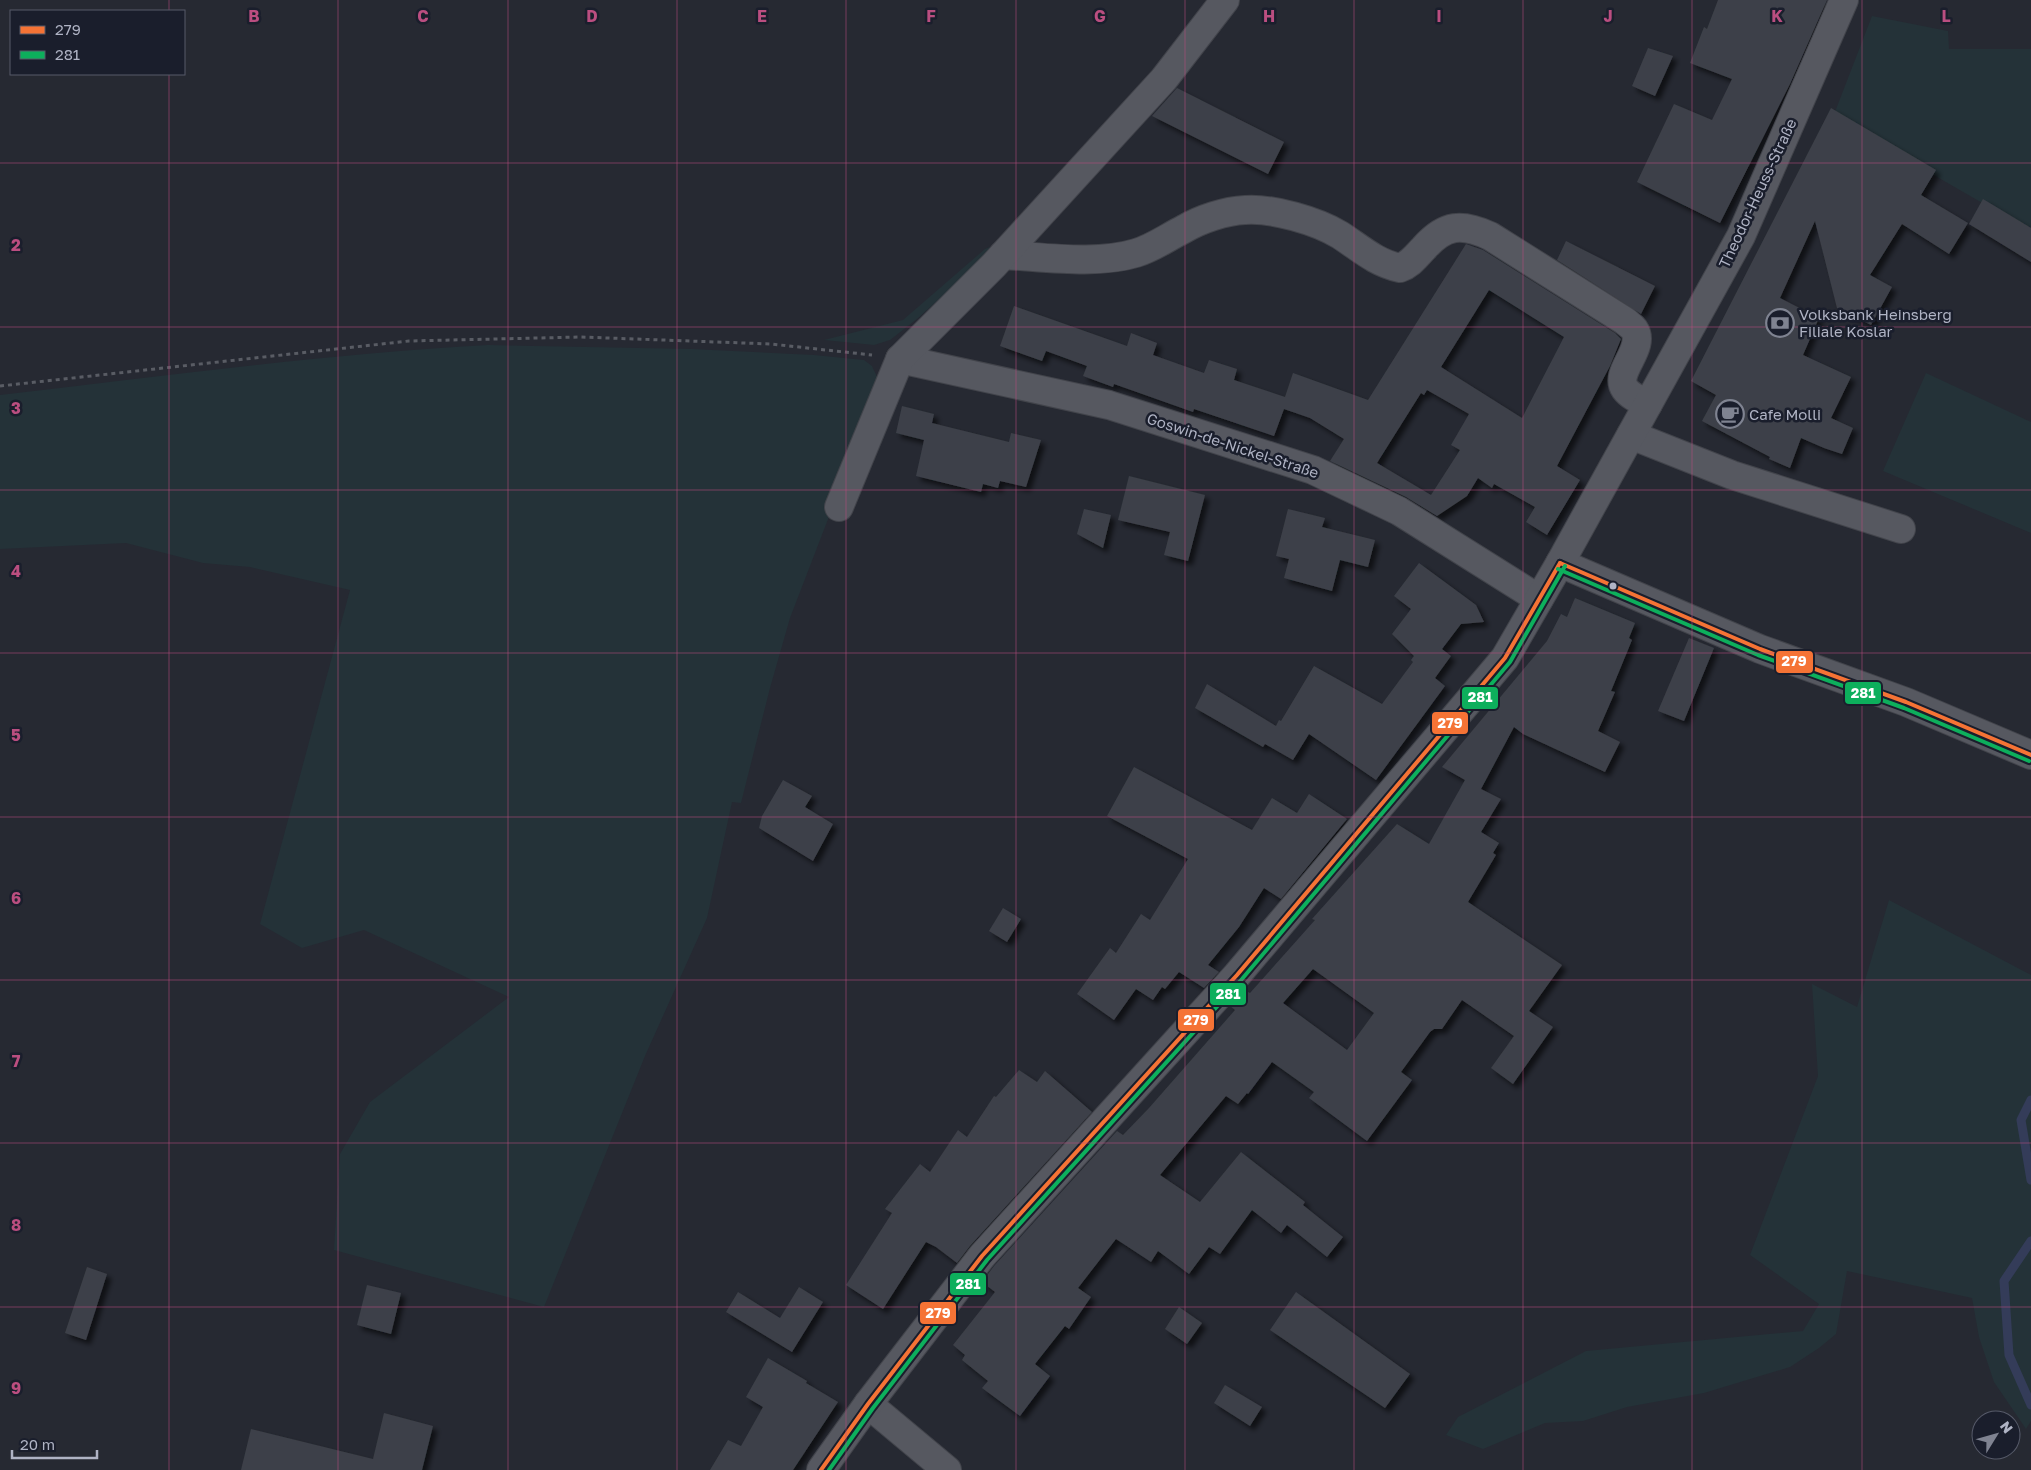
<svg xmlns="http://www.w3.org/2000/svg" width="2031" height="1470" viewBox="0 0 2031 1470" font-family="'Golos Text',sans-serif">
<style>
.green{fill:#243238}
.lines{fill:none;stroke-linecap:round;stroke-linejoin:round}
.stream{stroke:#343c59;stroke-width:9}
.building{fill:#3d4048;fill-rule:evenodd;filter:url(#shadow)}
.minor-casing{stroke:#42444b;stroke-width:30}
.path{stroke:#595c64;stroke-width:3;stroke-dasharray:4 4;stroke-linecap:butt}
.minor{stroke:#565860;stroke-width:28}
.bus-1-casing{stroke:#1a1e2c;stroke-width:8}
.bus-2-casing{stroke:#1a1e2c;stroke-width:8}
.bus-1{stroke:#f57335;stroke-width:4}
.bus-2{stroke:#0daf5c;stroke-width:4}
.grid{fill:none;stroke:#bb4e80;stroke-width:1;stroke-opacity:0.55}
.bus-dot{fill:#afb3c4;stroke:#1a1e2c;stroke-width:2}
.labels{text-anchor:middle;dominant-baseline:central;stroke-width:5;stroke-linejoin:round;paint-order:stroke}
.street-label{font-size:15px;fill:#afb3c4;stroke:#1a1e2c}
.poi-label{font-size:15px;fill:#afb3c4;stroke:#1a1e2c;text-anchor:start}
.grid-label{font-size:16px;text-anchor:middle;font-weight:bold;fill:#bb4e80;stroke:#1a1e2c;stroke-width:5;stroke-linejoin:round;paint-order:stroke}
.line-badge{stroke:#1a1e2c;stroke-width:2}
.badge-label{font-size:14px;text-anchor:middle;font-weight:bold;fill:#fff}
</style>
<defs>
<filter id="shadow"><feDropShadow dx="4.5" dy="4.5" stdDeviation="2.5" flood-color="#0009"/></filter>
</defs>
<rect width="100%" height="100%" fill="#262932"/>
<g class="green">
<polygon points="1872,16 1948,31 1949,49 2031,49 2031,231 1833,117"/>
<polygon points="1005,241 918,318 890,340 874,345 824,340 903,320 985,249"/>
<path d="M488 345 692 349 814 355 864 360 872 366 878 379 875 397 790 618 770 688 741 803 732 802 707 918 645 1056 544 1307 334 1250 340 1154 370 1102 509 997 364 930 302 948 260 924 350 590 250 567 203 563 126 543 0 549V395C163 376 325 354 488 345Z"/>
<polygon points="1926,373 2031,422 2031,533 1883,471"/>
<polygon points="1889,900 2031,975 2031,1421 2026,1429 1994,1382 1979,1337 1972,1298 1847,1271 1836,1334 1819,1348 1790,1367 1704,1393 1627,1407 1583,1421 1545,1423 1483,1449 1446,1435 1458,1417 1586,1351 1803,1331 1819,1304 1750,1255 1818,1076 1812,984 1857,1007"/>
</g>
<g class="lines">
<g class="stream">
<polyline points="2031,1100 2021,1120 2031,1180"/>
<polyline points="2031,1241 2004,1281 2009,1355 2031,1405"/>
</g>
</g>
<g class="building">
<polygon points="1718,0 1827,0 1790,84 1720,223 1637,182 1674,104 1712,120 1732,79 1690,63 1704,27 1707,29"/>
<polygon points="1648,48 1673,56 1655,96 1632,86"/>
<polygon points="1177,88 1284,142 1268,174 1152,116"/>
<polygon points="1831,108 1936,170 1921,195 1968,223 1949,254 1902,224 1870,275 1892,287 1871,325 1837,308 1815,221 1780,298 1819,318 1803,355 1851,377 1831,418 1853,428 1842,454 1824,448 1801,438 1790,468 1769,459 1770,457 1702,421 1716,395 1691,381"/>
<polygon points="1983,199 2031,228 2031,262 1969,224"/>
<polygon points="1566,241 1655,286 1641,314 1557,260"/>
<path d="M1466 244 1483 250 1615 333 1621 339 1610 366 1557 466 1580 480 1547 535 1526 522 1535 507 1494 484 1492 488 1478 478 1467 496 1437 516 1406 497 1330 461 1344 439 1310 418 1284 409 1274 436 1194 409 1193 412 1114 384 1113 387 1083 376 1087 366 1046 351 1042 361 1000 346 1014 306 1127 346 1131 333 1157 343 1153 355 1204 373 1209 360 1237 369 1234 380 1285 397 1293 373 1368 400ZM1489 290 1564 337 1522 418 1441 367ZM1427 390 1469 414 1451 445 1460 450 1431 495 1377 463 1421 393 1424 395Z"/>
<polygon points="902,406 934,414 932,423 1009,442 1011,433 1041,440 1026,487 1000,481 998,488 983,484 981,492 916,476 924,440 896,433"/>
<polygon points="1129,476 1205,495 1188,561 1164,555 1170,532 1118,520"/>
<polygon points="1084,509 1111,515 1103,548 1077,534"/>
<polygon points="1288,509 1325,518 1322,527 1375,540 1368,567 1340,560 1332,591 1284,578 1289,559 1276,556"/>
<polygon points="1419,563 1476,605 1484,622 1461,624 1442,649 1451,656 1435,678 1445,686 1376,780 1309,734 1293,760 1265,744 1263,747 1195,708 1207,684 1276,726 1279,720 1281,721 1314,666 1382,704 1413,662 1411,660 1414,656 1392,634 1411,609 1394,596"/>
<path d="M1575 598 1635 623 1629 638 1632 640 1611 691 1615 692 1598 731 1620 742 1605 772 1523 734 1514 727 1481 789 1501 799 1481 832 1499 843 1493 853 1496 855 1468 902 1562 965 1529 1011 1553 1027 1513 1084 1491 1068 1514 1036 1462 1000 1442 1029H1434L1430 1032 1401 1072 1412 1080 1367 1141 1309 1098 1314 1092 1272 1062 1248 1094 1247 1093 1238 1104 1226 1096 1160 1175 1200 1202 1241 1152 1305 1202 1303 1205 1343 1237 1327 1257 1287 1225 1281 1233 1252 1210 1220 1254 1209 1247 1189 1274 1158 1251 1151 1262 1116 1239 1078 1288 1091 1297 1069 1329 1065 1326 1035 1364 1050 1376 1020 1416 982 1388 988 1381 962 1360 965 1355 953 1345 995 1292 982 1282 994 1266 1117 1131 1123 1135 1149 1108 1235 1010 1230 1006 1244 990 1250 993 1315 920 1312 919 1397 824 1429 844 1465 780 1442 767 1547 641 1561 614 1567 617ZM1313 969 1374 1013 1347 1050 1283 1003Z"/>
<polygon points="1689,638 1714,648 1684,721 1658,711"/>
<polygon points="1134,767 1252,830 1272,798 1297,813 1309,794 1347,819 1281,899 1264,888 1239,927 1208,965 1219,972 1204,988 1179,972 1165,989 1162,987 1153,1000 1136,989 1114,1020 1077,994 1110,948 1116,953 1141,914 1150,920 1188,859 1107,816"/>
<polygon points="783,780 812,796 805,807 833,824 813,861 759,828 762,816"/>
<polygon points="1003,908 1021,919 1007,942 989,931"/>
<polygon points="1019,1070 1037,1082 1045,1071 1092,1112 970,1246 957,1263 936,1247 926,1242 883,1309 846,1285 892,1213 885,1209 920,1164 930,1172 958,1130 967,1137 994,1096 996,1097"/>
<polygon points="87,1267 107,1274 86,1340 65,1333"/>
<polygon points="367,1285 401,1293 391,1334 357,1325"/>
<polygon points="799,1287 823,1302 792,1352 726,1312 738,1292 780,1318"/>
<polygon points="1296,1292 1410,1374 1385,1408 1270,1330"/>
<polygon points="1179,1307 1202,1323 1187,1344 1165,1329"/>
<polygon points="768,1358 807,1381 806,1383 838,1402 793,1470 710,1470 728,1440 741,1446 763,1407 746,1397"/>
<polygon points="1225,1385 1262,1407 1250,1426 1214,1403"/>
<polygon points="384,1413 433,1426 422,1470 241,1470 251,1429 373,1459"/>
</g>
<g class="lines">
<defs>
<g id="minor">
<path d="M1003 255C1044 257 1097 265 1136 253 1153 248 1168 237 1184 229 1201 219 1225 211 1245 210 1273 208 1317 221 1340 235 1360 248 1376 263 1400 268 1411 264 1416 256 1424 248 1445 224 1462 223 1490 236L1625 321C1628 324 1632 326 1634 329 1647 348 1613 372 1625 389 1630 396 1640 400 1648 404"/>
<polyline points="900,359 1109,405 1313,470 1399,511 1539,599"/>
<polyline points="1631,435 1732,475 1901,529"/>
<polyline points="839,507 900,359 994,265 1164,79 1225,0"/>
<polyline points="1560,563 1760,649 1906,702 2031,755"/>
<polyline points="868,1404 947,1470"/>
<polyline points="821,1470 868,1404 982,1256 1237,975 1505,658 1560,563 1741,236 1844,0"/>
</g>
</defs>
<use href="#minor" class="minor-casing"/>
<polyline class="path" points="0,386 409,341 581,337 771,344 872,355"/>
<use href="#minor" class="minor"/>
<defs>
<g id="bus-1">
<polyline points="1560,563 1760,649 1906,702 2031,755"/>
<polyline points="821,1470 868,1404 982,1256 1237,975 1505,658 1560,563"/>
</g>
<g id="bus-2">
<polyline points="1558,569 1758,655 1904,708 2029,761"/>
<polyline points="829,1470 873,1408 987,1260 1242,979 1510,662 1565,566"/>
</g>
</defs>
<use href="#bus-1" class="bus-1-casing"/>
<use href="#bus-2" class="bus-2-casing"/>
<use href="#bus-1" class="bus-1"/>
<use href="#bus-2" class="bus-2"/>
</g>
<path class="grid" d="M169 0V11M338 0V1470M508 0V1470M677 0V1470M846 0V1470M1016 0V1470M1185 0V1470M1354 0V1470M1523 0V1470M1692 0V1470M1862 0V1470M169 74V1470M0 163H2031M0 327H2031M0 490H2031M0 653H2031M0 817H2031M0 980H2031M0 1143H2031M0 1307H2031"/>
<defs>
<symbol id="bank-ring" viewBox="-11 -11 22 22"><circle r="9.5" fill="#1a1e2c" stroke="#7f8391" stroke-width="1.5"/><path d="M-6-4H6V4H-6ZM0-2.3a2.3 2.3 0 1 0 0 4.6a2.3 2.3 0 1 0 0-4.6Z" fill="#7f8391"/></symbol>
<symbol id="cafe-ring" viewBox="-11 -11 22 22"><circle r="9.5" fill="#1a1e2c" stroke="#7f8391" stroke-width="1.5"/><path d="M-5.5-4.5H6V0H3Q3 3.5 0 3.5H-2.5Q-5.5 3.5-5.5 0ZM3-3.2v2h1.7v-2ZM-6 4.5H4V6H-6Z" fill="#7f8391"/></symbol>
</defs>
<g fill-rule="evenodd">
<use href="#bank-ring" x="1764" y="307" width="32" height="32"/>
<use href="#cafe-ring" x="1714" y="398" width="32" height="32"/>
</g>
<circle class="bus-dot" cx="1613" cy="586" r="4.5"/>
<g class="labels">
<g class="street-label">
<text transform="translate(1757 193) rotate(-65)">Theodor-Heuss-Straße</text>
<text transform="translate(1233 445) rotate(18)">Goswin-de-Nickel-Straße</text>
</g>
<g class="poi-label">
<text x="1799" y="314">Volksbank Heinsberg<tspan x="1799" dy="17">Filiale Koslar</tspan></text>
<text x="1749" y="414">Cafe Molli</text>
</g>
</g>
<g class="grid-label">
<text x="254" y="22">B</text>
<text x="423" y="22">C</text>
<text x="592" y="22">D</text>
<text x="762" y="22">E</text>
<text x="931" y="22">F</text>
<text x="1100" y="22">G</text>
<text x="1269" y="22">H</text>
<text x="1439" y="22">I</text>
<text x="1608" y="22">J</text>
<text x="1777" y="22">K</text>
<text x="1946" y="22">L</text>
<text x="16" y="251">2</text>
<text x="16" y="414">3</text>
<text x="16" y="577">4</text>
<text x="16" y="741">5</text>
<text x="16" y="904">6</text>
<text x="16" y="1067">7</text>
<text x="16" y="1231">8</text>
<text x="16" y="1394">9</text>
</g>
<g class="line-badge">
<rect x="1775" y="650" width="39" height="24" rx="5" fill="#f57335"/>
<rect x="1844" y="681" width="38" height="24" rx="5" fill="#0daf5c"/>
<rect x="1461" y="686" width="38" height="24" rx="5" fill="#0daf5c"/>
<rect x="1431" y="711" width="38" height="24" rx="5" fill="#f57335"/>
<rect x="1209" y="982" width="38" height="24" rx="5" fill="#0daf5c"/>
<rect x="1177" y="1008" width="38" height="24" rx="5" fill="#f57335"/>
<rect x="949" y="1272" width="38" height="24" rx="5" fill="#0daf5c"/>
<rect x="919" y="1301" width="38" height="24" rx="5" fill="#f57335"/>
</g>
<g class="badge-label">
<text x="1794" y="666">279</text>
<text x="1863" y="698">281</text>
<text x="1480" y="702">281</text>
<text x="1450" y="728">279</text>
<text x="1228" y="999">281</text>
<text x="1196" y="1025">279</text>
<text x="968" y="1289">281</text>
<text x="938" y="1318">279</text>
</g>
<rect x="10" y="10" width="175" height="65" fill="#1a1e2c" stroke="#565a69"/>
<rect x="20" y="26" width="25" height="8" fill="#f57335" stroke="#565a69"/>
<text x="55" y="35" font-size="15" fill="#afb3c4">279</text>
<rect x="20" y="51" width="25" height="8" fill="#0daf5c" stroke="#565a69"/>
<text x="55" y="60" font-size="15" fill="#afb3c4">281</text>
<g transform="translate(1996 1435) rotate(53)"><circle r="24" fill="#1a1e2c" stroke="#565a69"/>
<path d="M0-4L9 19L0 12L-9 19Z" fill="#7f8391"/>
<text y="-8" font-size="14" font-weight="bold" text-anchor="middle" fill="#afb3c4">N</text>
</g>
<path d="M12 1450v8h85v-8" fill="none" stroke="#afb3c4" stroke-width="2.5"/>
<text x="20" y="1450" font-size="15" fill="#afb3c4" stroke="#1a1e2c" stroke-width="4" paint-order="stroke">20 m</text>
</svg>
